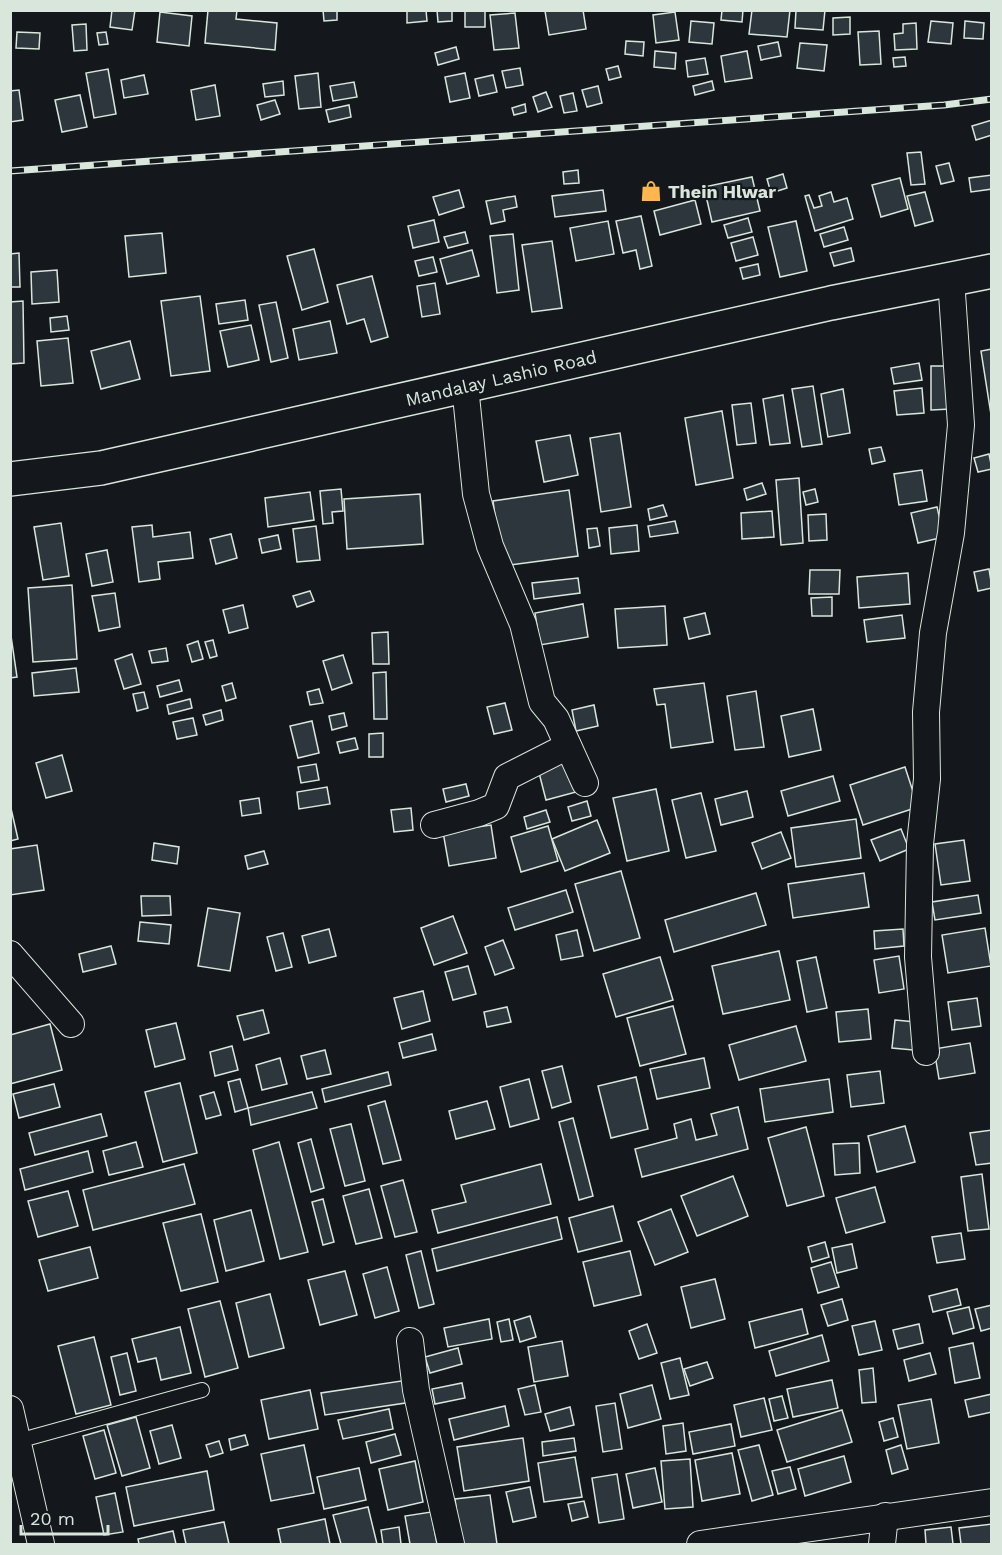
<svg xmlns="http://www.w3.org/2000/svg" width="1002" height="1555" viewBox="0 0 1002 1555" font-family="'Work Sans',sans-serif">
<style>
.building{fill:#2c363c;stroke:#d8e6dc;stroke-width:1.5}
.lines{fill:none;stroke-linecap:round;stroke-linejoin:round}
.lane-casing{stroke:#d8e6dc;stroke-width:16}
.street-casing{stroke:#d8e6dc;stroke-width:28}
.highway-casing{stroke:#d8e6dc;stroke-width:36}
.lane{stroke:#14181c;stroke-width:14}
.street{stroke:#14181c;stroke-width:26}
.highway{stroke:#14181c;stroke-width:33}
.rail-casing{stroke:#d8e6dc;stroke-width:7}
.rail{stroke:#14181c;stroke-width:4.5;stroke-dasharray:14;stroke-linecap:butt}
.labels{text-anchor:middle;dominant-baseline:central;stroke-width:4.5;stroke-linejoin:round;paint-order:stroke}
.poi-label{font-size:18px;font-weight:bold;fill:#d8e6dc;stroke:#14181c;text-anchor:start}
.street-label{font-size:18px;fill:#d8e6dc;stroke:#14181c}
</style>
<rect width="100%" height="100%" fill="#14181c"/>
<g class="building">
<polygon points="112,10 135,10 132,30 110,27"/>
<polygon points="208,10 237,10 236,19 277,23 275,50 205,43"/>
<polygon points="323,10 337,10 337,20 324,21"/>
<polygon points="407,10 426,10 427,21 407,23"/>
<polygon points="437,10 452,10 452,21 438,22"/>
<rect x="465" y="10" width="20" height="17"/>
<polygon points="583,10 586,29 549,35 545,11"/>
<polygon points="722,10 743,10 742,22 721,20"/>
<polygon points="752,10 790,10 787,37 749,34"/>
<polygon points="796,10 825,10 823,30 795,28"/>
<polygon points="160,12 192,16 189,46 157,42"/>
<polygon points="675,12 679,40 656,43 653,15"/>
<polygon points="515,13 519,48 494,50 490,15"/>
<polygon points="850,17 850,34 833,35 833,18"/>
<polygon points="691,21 714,23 712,44 689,42"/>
<polygon points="931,21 953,23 951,44 928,42"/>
<polygon points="965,21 984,23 983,39 964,38"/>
<polygon points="916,23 917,49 895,50 894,34 903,33 903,24"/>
<polygon points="86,24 87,50 74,51 72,25"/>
<polygon points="879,31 881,64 860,65 858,32"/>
<polygon points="17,32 40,33 39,49 16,48"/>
<polygon points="106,32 108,44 99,45 97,33"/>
<polygon points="626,41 644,42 643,56 625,54"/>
<polygon points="778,42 781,56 761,60 758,46"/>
<polygon points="800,43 827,45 824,71 797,68"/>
<polygon points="456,47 459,59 438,65 435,53"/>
<polygon points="655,51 676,53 675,69 654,67"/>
<polygon points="747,51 752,78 725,82 721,56"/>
<polygon points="905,57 906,66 894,67 893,58"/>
<polygon points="705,58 708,74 688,77 686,61"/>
<polygon points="618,66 621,77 609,80 606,69"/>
<polygon points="520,68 523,85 506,88 502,71"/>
<polygon points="108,69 116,114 94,118 86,73"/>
<polygon points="318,73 321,107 299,109 295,76"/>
<polygon points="465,73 470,98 450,102 445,77"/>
<polygon points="144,75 148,94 124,98 121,80"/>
<polygon points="493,75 497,92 479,96 475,79"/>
<polygon points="283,81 284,95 265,97 263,84"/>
<polygon points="712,81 714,90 695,95 693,86"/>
<polygon points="354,82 357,97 333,101 330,86"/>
<polygon points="215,85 220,116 196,120 191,90"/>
<polygon points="598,86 602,103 587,107 582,90"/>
<polygon points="19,90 23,120 10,122 10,91"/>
<polygon points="546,92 552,107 538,112 533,97"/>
<polygon points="573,93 577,111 564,113 560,96"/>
<polygon points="80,95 87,127 62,132 55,100"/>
<polygon points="275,100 280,114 261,120 257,105"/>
<polygon points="525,104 526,112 514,115 512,108"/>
<polygon points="349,105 351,117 329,122 326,110"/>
<polygon points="992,120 992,135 976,140 972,126"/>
<polygon points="921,152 925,184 911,185 907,153"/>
<polygon points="949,163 954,181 941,184 936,166"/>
<polygon points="578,170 579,183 564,184 563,172"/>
<polygon points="783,174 787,188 771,193 767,179"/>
<polygon points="992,175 992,189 971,192 969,178"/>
<polygon points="752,177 760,211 712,222 704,187"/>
<polygon points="900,178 908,209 881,217 872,185"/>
<polygon points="459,190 464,207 439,215 433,197"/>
<polygon points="603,190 606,211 555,217 552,196"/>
<polygon points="831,192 834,202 847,198 853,219 815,231 805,196 809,195 814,208 822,206 819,196"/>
<polygon points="925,192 933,221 915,226 907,196"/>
<polygon points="515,196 517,207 503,210 505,221 491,224 486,201"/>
<polygon points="695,200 701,224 660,235 654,211"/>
<polygon points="641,216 652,266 640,269 636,250 623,253 616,221"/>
<polygon points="748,218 752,232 728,238 724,225"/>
<polygon points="434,220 439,242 413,248 408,226"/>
<polygon points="608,221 614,254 576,261 570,228"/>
<polygon points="796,221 807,271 780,277 768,227"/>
<polygon points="844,227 848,240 824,247 820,234"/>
<polygon points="465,232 468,243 448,248 444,237"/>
<polygon points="162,233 166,273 129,277 125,236"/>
<polygon points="513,234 519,290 497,293 490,236"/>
<polygon points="753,237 758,255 736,261 731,243"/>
<polygon points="552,241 562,308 532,312 522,245"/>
<polygon points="851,248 854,261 834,266 830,253"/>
<polygon points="314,249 328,302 302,310 287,256"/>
<polygon points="472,250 479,276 447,284 440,259"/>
<polygon points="19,253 20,287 10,287 10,254"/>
<polygon points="433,257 437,272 419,276 415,261"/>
<polygon points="758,264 760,275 743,279 740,268"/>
<polygon points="57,270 59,302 32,304 31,272"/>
<polygon points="372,276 388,337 371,342 364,319 347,324 337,285"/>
<polygon points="435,283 440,314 422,317 417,286"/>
<polygon points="200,296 210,371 171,376 161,301"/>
<polygon points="245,300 248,320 219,324 216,304"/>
<polygon points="23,301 24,363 10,364 10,302"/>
<polygon points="276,302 288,358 271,362 259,305"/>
<polygon points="67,316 69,330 51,332 50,318"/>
<polygon points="330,321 337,353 299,360 293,329"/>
<polygon points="251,325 259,360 228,367 220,331"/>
<polygon points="68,338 73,383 41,386 37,341"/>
<polygon points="130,341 140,379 101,389 91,351"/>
<polygon points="992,349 992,421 981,351"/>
<polygon points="919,363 922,380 894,384 891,368"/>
<polygon points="931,366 951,366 951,409 931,410"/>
<polygon points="813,386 822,444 802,447 792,389"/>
<polygon points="922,388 924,413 897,415 894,391"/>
<polygon points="843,389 850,433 828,437 821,394"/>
<polygon points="783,395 790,443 770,445 763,399"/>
<polygon points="751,403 756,443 737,445 732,405"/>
<polygon points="722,411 733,478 696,485 685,418"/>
<polygon points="620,433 631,507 601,512 590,438"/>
<polygon points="570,435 578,475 544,482 536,441"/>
<polygon points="881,447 885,461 872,464 869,449"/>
<polygon points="989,454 992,469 978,472 974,458"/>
<polygon points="922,470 927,501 899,505 894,474"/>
<polygon points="799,478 803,543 781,545 776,480"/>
<polygon points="762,483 766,494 747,500 744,489"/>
<polygon points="341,489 343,511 332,512 333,523 323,524 320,491"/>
<polygon points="815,489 818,502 806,505 803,492"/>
<polygon points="569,490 578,556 502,566 493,501"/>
<polygon points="310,492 314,520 268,527 265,498"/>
<polygon points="420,494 423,544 347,549 344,499"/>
<polygon points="663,505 667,516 650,520 648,509"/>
<polygon points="937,507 944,537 918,543 911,513"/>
<polygon points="772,511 774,537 742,539 741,513"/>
<polygon points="826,514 827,540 809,541 808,515"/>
<polygon points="675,521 678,533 650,537 648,526"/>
<polygon points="61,523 69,576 43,580 34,527"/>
<polygon points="152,525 153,537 190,532 193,558 158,562 160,579 139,582 132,527"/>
<polygon points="637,525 639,551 611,554 609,528"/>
<polygon points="316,526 320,560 297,562 293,529"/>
<polygon points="597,528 600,546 589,548 587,529"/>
<polygon points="231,534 237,558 216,564 210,539"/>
<polygon points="278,535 281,549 262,553 259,539"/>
<polygon points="107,550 113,582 92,586 86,554"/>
<polygon points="989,569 992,588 978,591 974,572"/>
<polygon points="810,570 840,570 839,594 809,594"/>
<polygon points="908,573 910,604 859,608 857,577"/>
<polygon points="578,578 580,593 534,599 532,583"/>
<polygon points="72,585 77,659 33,662 28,588"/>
<polygon points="310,591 314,601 297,607 293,596"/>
<polygon points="115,593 120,627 99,631 92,596"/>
<polygon points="832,597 832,616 812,616 811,598"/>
<polygon points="583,604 588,637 540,645 535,613"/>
<polygon points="243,605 248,628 229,633 223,610"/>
<polygon points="665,606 667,645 618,648 615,609"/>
<polygon points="705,613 710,634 689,639 684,618"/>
<polygon points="902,615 905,638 867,642 864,620"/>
<polygon points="10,629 17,677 10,678"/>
<polygon points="388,632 389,664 373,664 372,633"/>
<polygon points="213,640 217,656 210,658 205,642"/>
<polygon points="198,641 203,659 192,662 187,645"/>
<polygon points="166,648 168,661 152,663 149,651"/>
<polygon points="132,654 141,684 124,689 115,660"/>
<polygon points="343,655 352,683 332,690 323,661"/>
<polygon points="76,668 79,692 34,696 32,673"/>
<polygon points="386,672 387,719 374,719 373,673"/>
<polygon points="179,680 182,691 160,697 157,686"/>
<polygon points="232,683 236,698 226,701 222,686"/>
<polygon points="704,683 713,742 671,748 665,704 657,705 654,689"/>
<polygon points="319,689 323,703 310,705 307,692"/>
<polygon points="756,691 764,747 735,750 727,696"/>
<polygon points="144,692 148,708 137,711 133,694"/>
<polygon points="190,699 192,708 169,714 167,705"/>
<polygon points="505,703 512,730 494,734 487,707"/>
<polygon points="594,705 598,726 576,731 572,710"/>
<polygon points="813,709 821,750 789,757 781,716"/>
<polygon points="221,710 223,720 206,725 203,715"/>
<polygon points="344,713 347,726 332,730 329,716"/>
<polygon points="193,718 197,735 177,739 173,722"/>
<polygon points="312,721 319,753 298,758 290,726"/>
<polygon points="383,733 383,757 369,757 369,734"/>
<polygon points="355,738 358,749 340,753 337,742"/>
<polygon points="62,755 72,791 46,798 36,763"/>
<polygon points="566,757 576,792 546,800 537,765"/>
<polygon points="316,764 319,780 301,783 298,767"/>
<polygon points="905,767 918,807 863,825 850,785"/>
<polygon points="833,776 840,801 788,816 781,791"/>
<polygon points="466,784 469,796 446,802 443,789"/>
<polygon points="327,787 330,804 299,809 297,792"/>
<polygon points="656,789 669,851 627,861 613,798"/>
<polygon points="747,791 753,817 721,825 715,799"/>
<polygon points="701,793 716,851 686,858 672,800"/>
<polygon points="259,798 261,813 242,816 240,801"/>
<polygon points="587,801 591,816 572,821 568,807"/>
<polygon points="10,804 18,839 10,841"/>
<polygon points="411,808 413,830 394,832 391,810"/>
<polygon points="546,810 550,822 527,829 524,817"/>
<polygon points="856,819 861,858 796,867 791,828"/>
<polygon points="597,820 610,853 565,871 552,839"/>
<polygon points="491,825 496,858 449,866 443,832"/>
<polygon points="548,826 558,861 521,872 511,837"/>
<polygon points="901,829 909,849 880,861 871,840"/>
<polygon points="781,832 791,858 762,869 752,843"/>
<polygon points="964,840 970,881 941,885 935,844"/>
<polygon points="154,843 179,847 177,864 152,860"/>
<polygon points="37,845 44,890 10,895 10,849"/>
<polygon points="264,851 268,864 248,869 245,856"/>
<polygon points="621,871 640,938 594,951 575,884"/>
<polygon points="864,873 869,907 793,918 788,884"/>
<polygon points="566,890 573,912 515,930 508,908"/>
<polygon points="756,893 766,925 674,952 665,920"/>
<polygon points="978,895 981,913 935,920 932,902"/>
<polygon points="141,896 170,896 171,915 142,916"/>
<polygon points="208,908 240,913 230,971 198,966"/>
<polygon points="453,916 467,953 434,965 421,928"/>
<polygon points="140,922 171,925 169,944 138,941"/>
<polygon points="985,928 991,966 948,973 942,935"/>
<polygon points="329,929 336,956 309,963 302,936"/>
<polygon points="903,929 904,946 875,949 874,931"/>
<polygon points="577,930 583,956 561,960 556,935"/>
<polygon points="283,933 292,967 276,971 267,937"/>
<polygon points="503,940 514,968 495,975 485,947"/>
<polygon points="111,946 116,964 83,972 79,954"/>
<polygon points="779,951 790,1000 723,1014 712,966"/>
<polygon points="899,956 904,989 879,993 874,960"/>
<polygon points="660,957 673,1000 616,1017 603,974"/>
<polygon points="816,957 827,1008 807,1012 797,961"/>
<polygon points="468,966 476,994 453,1000 445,972"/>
<polygon points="423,991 430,1021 402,1029 394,998"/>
<polygon points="977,998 981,1026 952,1030 948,1002"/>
<polygon points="673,1006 686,1054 640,1066 627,1018"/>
<polygon points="507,1007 511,1022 487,1027 484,1012"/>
<polygon points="868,1009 871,1039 839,1042 836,1012"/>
<polygon points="263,1010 269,1033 244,1040 237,1016"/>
<polygon points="895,1020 916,1022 913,1050 892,1048"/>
<polygon points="176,1023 185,1059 155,1067 146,1030"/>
<polygon points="50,1024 62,1070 10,1084 10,1035"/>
<polygon points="796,1026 806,1061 739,1080 729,1045"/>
<polygon points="432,1034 436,1050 403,1058 399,1043"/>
<polygon points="970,1043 975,1073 939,1079 934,1049"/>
<polygon points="232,1046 238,1070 215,1076 210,1052"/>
<polygon points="325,1050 331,1074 307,1079 301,1056"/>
<polygon points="280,1058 287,1084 262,1090 256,1065"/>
<polygon points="704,1058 710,1088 657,1099 650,1069"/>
<polygon points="562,1066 571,1102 552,1108 542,1071"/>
<polygon points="880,1071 884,1103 851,1107 847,1075"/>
<polygon points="388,1072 391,1085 325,1102 322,1089"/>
<polygon points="636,1077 648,1129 611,1138 598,1086"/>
<polygon points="240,1079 248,1108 235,1112 228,1082"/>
<polygon points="529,1079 539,1119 510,1127 500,1087"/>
<polygon points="829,1079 833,1112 765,1122 760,1089"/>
<polygon points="180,1083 197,1153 163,1162 145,1092"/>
<polygon points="54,1084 60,1107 19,1118 13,1094"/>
<polygon points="214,1092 221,1115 206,1119 200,1096"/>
<polygon points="312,1092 317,1108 251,1125 248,1108"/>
<polygon points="385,1101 401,1160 383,1164 368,1106"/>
<polygon points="487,1101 495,1129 456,1139 449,1111"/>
<polygon points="738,1107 748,1149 642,1177 635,1149 677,1138 674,1124 691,1119 696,1140 717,1135 711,1114"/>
<polygon points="101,1114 107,1136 35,1155 29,1133"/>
<polygon points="573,1118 593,1196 579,1200 559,1122"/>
<polygon points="351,1124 365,1181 345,1186 330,1129"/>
<polygon points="905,1126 915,1162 877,1172 868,1136"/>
<polygon points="806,1127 824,1196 787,1206 768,1138"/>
<polygon points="992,1130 992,1163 976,1165 970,1133"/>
<polygon points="311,1139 324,1188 311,1192 298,1143"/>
<polygon points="136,1142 143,1167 109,1175 103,1151"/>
<polygon points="279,1142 308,1252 280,1259 253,1150"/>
<polygon points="859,1143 860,1173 835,1175 833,1144"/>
<polygon points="88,1151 93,1172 25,1190 20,1169"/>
<polygon points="184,1164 195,1204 93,1230 83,1190"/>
<polygon points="541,1164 551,1204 438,1233 432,1210 466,1202 461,1185"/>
<polygon points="982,1174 989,1229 968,1231 961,1177"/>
<polygon points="733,1176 748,1216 697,1236 681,1196"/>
<polygon points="403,1180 417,1232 395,1237 381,1186"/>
<polygon points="875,1187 885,1222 846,1233 836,1198"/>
<polygon points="369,1189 382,1238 356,1244 343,1196"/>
<polygon points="68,1191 78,1226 38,1237 28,1201"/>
<polygon points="323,1199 334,1242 323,1245 312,1202"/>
<polygon points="613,1206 622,1241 578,1252 569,1218"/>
<polygon points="671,1209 688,1252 655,1265 638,1222"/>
<polygon points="251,1210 264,1261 226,1271 214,1220"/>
<polygon points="201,1214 218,1282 181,1291 163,1223"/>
<polygon points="557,1217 562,1239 437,1271 432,1249"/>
<polygon points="961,1233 965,1259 937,1263 932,1237"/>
<polygon points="825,1242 829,1257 812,1262 808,1247"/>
<polygon points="852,1244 857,1268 837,1273 832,1248"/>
<polygon points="90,1247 98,1278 48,1291 39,1260"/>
<polygon points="421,1251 434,1304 419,1308 406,1255"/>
<polygon points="630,1251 641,1295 594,1306 583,1262"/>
<polygon points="831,1262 839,1287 818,1293 811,1268"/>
<polygon points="387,1267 399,1311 375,1318 363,1274"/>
<polygon points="345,1271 357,1315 320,1325 308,1280"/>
<polygon points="715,1279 725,1319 691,1328 681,1287"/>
<polygon points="957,1289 961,1305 933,1312 929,1296"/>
<polygon points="270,1294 284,1348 249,1357 236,1303"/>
<polygon points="842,1299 848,1320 828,1326 821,1305"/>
<polygon points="220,1301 238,1368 205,1377 188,1309"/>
<polygon points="992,1305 992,1328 981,1331 975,1309"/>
<polygon points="969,1307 974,1328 953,1334 947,1312"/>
<polygon points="802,1309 808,1334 755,1348 749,1322"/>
<polygon points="530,1316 536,1337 520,1342 514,1321"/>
<polygon points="489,1319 492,1339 448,1347 444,1328"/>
<polygon points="509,1319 513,1340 501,1342 497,1322"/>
<polygon points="875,1321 882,1350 859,1355 852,1326"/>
<polygon points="647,1324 657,1353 639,1359 629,1331"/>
<polygon points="919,1324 923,1343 898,1349 893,1330"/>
<polygon points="180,1327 191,1373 161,1380 156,1358 138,1362 132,1339"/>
<polygon points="822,1335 829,1361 776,1376 769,1351"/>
<polygon points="94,1337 111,1405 76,1414 58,1346"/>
<polygon points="562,1341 568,1376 534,1382 528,1347"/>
<polygon points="973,1343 980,1378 955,1383 949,1348"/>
<polygon points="458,1348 462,1364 430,1373 425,1357"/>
<polygon points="127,1353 136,1391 120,1395 111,1357"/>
<polygon points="930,1353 936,1374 909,1381 904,1360"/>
<polygon points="680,1358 689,1395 670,1399 661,1363"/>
<polygon points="707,1362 713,1378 690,1386 684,1369"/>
<polygon points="873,1368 876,1402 862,1403 859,1370"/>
<polygon points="408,1380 412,1402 325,1415 321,1393"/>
<polygon points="832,1380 838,1408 793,1417 787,1389"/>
<polygon points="462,1383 465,1398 435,1404 432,1389"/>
<polygon points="535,1385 541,1412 525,1415 518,1389"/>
<polygon points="652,1385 661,1419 628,1428 620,1394"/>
<polygon points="310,1390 318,1429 269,1439 261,1400"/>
<polygon points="992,1394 992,1412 969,1417 965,1400"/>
<polygon points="782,1396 788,1418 774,1421 769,1399"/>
<polygon points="764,1398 772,1430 741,1437 734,1405"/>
<polygon points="931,1399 939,1443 907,1449 898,1405"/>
<polygon points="615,1403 622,1449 603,1452 596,1406"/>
<polygon points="505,1406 509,1426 454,1440 449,1419"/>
<polygon points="570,1407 574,1425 550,1431 545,1414"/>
<polygon points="389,1409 393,1429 343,1439 338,1420"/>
<polygon points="842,1410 852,1442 787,1462 777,1430"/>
<polygon points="136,1417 150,1468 122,1476 107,1425"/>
<polygon points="893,1418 898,1437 884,1441 879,1422"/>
<polygon points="683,1423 686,1451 666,1454 663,1426"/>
<polygon points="731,1424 735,1446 693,1454 689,1432"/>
<polygon points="172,1425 181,1458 159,1464 150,1431"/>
<polygon points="104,1430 116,1473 95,1479 83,1436"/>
<polygon points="395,1434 401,1455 371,1463 366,1442"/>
<polygon points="245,1435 248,1445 231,1450 229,1439"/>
<polygon points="523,1438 529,1481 464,1491 457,1447"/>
<polygon points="574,1438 576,1451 543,1456 542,1442"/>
<polygon points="219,1441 223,1453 210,1457 206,1445"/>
<polygon points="304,1445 314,1493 271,1501 261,1454"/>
<polygon points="759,1445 773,1495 752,1501 738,1450"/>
<polygon points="901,1445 908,1469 892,1474 886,1450"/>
<polygon points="732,1453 740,1494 702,1501 695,1460"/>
<polygon points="844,1456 851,1482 805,1496 798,1469"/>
<polygon points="575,1457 582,1497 544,1502 538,1463"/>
<polygon points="690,1459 693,1507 665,1509 661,1461"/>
<polygon points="415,1461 423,1502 388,1510 379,1469"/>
<polygon points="790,1467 796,1489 778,1494 772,1471"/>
<polygon points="359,1468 366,1500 324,1509 317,1477"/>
<polygon points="655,1468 662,1502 633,1508 626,1474"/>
<polygon points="207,1471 214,1510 134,1526 126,1487"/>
<polygon points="617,1474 624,1519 599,1523 592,1478"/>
<polygon points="530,1487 536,1517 513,1522 506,1492"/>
<polygon points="115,1493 123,1532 104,1535 96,1497"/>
<polygon points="490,1495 497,1544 461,1544 455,1499"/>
<polygon points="584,1501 588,1517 572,1521 568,1504"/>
<polygon points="368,1507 377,1544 341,1544 333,1515"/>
<polygon points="431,1512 437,1544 410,1544 405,1516"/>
<polygon points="325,1519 330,1544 281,1544 278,1529"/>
<polygon points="224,1522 229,1544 186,1544 183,1530"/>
<polygon points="992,1524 992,1544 961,1544 959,1528"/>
<polygon points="399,1527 401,1544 383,1544 381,1530"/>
<polygon points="951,1527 953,1544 926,1544 925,1530"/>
<polygon points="173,1531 176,1544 139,1544 138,1539"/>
</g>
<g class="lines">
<defs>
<polyline id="lane" points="18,1441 202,1390"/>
<g id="street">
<polyline points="465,386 476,494 490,546 523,624 542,702 556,719 585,783"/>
<polyline points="434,825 479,813 496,806 507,777 568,746"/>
<polyline points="10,954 71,1024"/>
<polyline points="926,1052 918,957 920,844 927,779 926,712 933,633 951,533 961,425 951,279"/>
<polyline points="410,1341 416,1390 451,1544"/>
<polyline points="10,1409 41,1544"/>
<polyline points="700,1544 992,1502"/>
<polyline points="882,1544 885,1516"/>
</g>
<polyline id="highway" points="10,479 101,468 831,303 992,271"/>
</defs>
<use href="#lane" class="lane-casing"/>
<use href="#street" class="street-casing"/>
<use href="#highway" class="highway-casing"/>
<use href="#lane" class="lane"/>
<use href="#street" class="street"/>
<use href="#highway" class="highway"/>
<defs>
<polyline id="rail" points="10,171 944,105 992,99"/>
</defs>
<use href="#rail" class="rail-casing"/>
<use href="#rail" class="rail"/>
</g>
<defs>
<symbol id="shop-bare" viewBox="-9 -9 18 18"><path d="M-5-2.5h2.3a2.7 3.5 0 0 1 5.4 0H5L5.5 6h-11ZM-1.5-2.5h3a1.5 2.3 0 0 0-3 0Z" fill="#ffb74d" stroke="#14181c" stroke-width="2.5" paint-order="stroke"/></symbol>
</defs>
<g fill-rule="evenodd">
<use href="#shop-bare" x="636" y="176" width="30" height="30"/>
</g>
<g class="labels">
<g class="poi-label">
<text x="668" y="191">Thein Hlwar</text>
</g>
<g class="street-label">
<text transform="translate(501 378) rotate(-13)">Mandalay Lashio Road</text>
</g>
</g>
<rect width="1002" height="1555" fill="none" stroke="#d8e6dc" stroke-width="24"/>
<path d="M21 1525v9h87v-9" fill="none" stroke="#d8e6dc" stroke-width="3"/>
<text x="30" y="1525" font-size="18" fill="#d8e6dc" stroke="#14181c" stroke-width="4.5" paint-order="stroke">20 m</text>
</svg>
